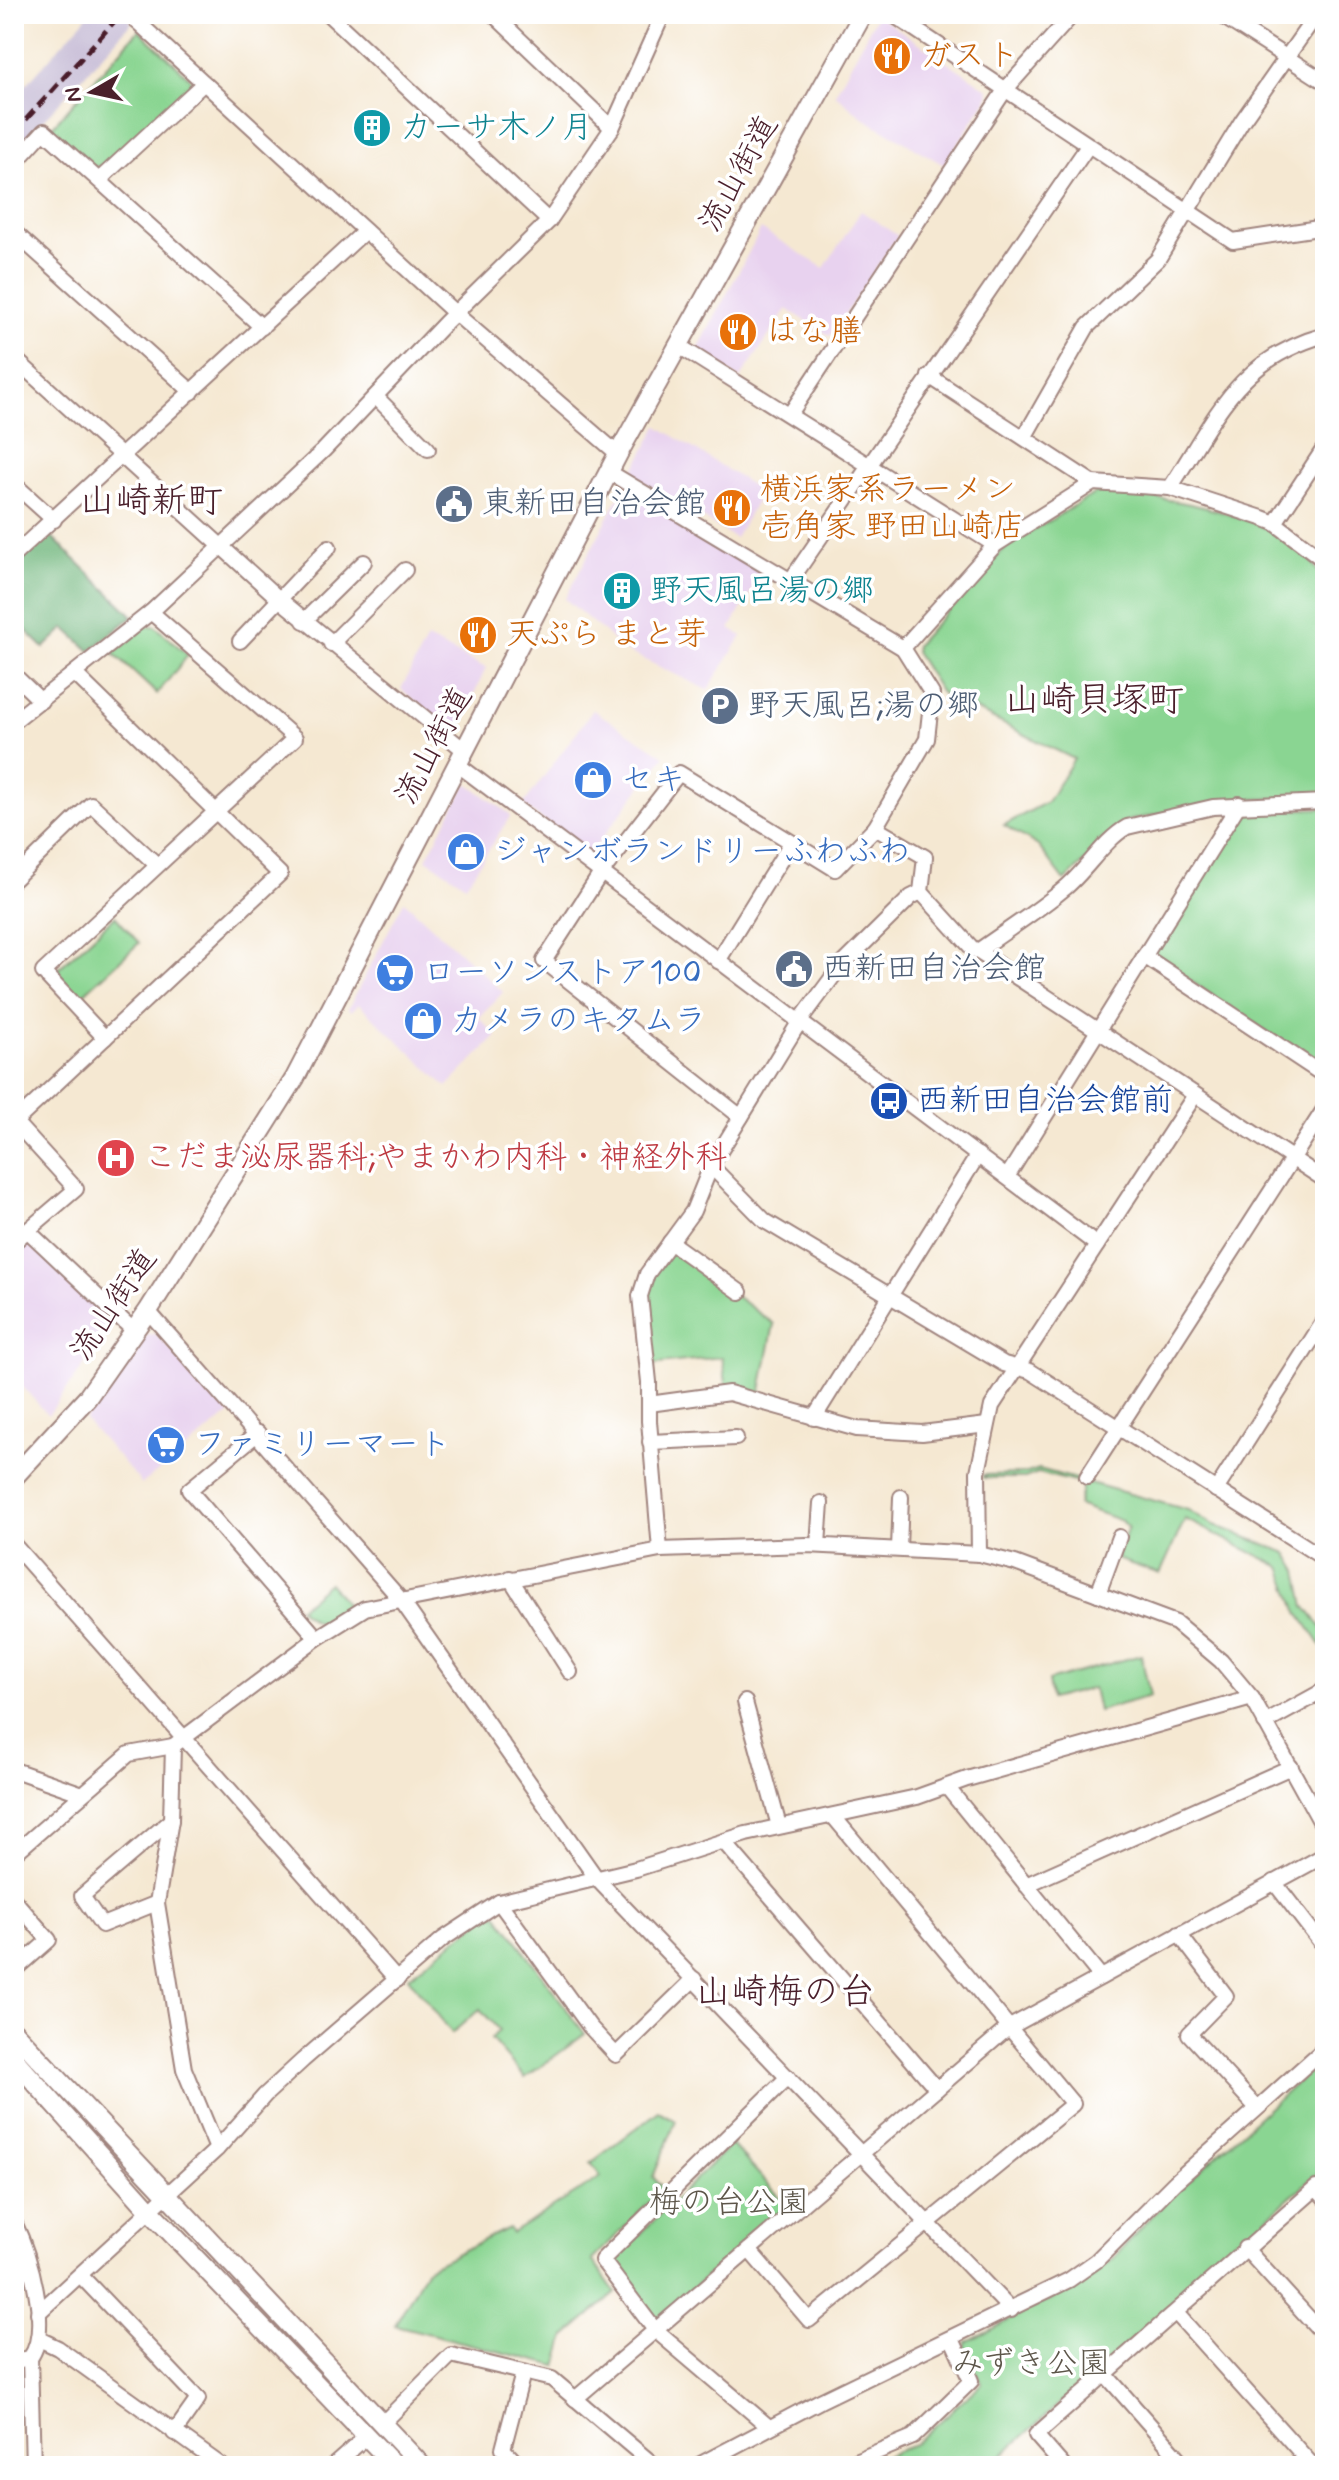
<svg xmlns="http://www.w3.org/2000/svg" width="1339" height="2480" viewBox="0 0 1339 2480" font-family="Mynerve,'Klee One',sans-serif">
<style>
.built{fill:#e8d2ef}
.industrial{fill:#c9bfd8}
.green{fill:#8ad592;stroke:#6a7a5e;stroke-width:2}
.forest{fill:#6fb67c;stroke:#5c6a54;stroke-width:2}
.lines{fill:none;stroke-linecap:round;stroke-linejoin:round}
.minor-casing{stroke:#a0847e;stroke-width:18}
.tertiary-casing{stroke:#a0847e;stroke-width:22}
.minor{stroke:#fff;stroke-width:14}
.tertiary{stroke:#fff;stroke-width:18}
.rail{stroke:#4a1f2b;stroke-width:5;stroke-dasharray:12 6;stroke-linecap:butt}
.labels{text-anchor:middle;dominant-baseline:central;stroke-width:7;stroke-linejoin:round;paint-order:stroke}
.food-label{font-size:32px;fill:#c56008;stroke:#fff;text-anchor:start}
.culture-label{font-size:32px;fill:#0d838f;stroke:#fff;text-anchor:start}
.street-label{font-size:32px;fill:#4a1f2b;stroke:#fff}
.service-label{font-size:32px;fill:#4e5e75;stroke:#fff;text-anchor:start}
.shop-label{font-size:32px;fill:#366cbe;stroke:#fff;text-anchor:start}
.transit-label{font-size:32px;fill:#164399;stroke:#fff;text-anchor:start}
.health-label{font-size:32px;fill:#be3a42;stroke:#fff;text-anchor:start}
.park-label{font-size:32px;fill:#5d564a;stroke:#fff}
.quarter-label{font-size:36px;fill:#4a1f2b;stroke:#fff}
</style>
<rect width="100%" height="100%" fill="#fff"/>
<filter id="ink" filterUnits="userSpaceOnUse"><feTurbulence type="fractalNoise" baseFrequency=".0125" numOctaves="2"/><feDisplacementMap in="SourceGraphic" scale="16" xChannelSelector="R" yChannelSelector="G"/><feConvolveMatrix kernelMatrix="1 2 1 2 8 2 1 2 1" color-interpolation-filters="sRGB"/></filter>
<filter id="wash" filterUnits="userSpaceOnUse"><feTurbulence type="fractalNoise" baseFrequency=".006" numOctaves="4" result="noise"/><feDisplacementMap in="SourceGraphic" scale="32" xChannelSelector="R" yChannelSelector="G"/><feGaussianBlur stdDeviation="1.8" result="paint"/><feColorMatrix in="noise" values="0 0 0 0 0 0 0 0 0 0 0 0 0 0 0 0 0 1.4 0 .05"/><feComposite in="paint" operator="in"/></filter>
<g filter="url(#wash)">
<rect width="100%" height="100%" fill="#f5e8d2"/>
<g class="built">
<polygon points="877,15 988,89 989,96 944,165 865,119 835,94"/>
<polygon points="861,211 898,236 830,336 787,309 740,379 697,351 761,229 824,268"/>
<polygon points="658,426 762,492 735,538 631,475"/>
<polygon points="623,489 762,572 730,629 742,636 708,690 626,651 565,599"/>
<polygon points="427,639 486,668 460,726 449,729 401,689"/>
<polygon points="593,710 665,756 589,855 523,805"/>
<polygon points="467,783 511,815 466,885 426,859"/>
<polygon points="404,901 503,992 479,1018 497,1036 447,1087 359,1004 351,1011 348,1009"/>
<polygon points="22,1244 30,1244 104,1315 107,1334 48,1415 14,1377 14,1251"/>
<polygon points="156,1334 230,1414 142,1484 85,1420 147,1335"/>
</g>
<polygon class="industrial" points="89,14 125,14 132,22 14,153 14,98"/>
<g class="green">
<polygon points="139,30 190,78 191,85 103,166 94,167 51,128"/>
<path d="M1099 491C1164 497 1308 514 1325 590V797L1226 800 1127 821 1065 881 1038 846 1004 825 1047 802 1074 759 941 693 915 652 916 645 1006 547Z"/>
<polygon points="147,626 155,626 188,655 157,694 113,653"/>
<polygon points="1325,808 1325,1071 1155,957 1154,949 1241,812"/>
<polygon points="115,916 139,943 79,998 59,976 59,968"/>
<polygon points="672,1250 774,1324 760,1395 727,1389 722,1357 650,1365 642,1291"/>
<polygon points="1039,1469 1188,1510 1212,1524 1287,1553 1298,1571 1305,1606 1325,1632 1325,1651 1297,1610 1281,1567 1185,1519 1160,1574 1116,1559 1128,1527 1122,1521 1078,1505 1083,1484 1038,1473 1025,1478 983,1478 983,1475 1024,1474"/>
<path d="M329 1583 351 1610C324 1620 321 1632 299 1608Z"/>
<polygon points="1141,1655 1150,1696 1098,1711 1093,1688 1051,1699 1048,1681"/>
<polygon points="490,1913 498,1915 585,2034 525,2078 491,2039 499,2030 480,2009 452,2033 408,1977"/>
<polygon points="1325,2057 1325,2171 1322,2169 990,2466 863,2466 915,2444 982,2383 965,2349 966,2342 1067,2291 1111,2261 1164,2203"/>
<polygon points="659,2111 676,2121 653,2177 663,2189 592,2260 616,2293 566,2336 557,2366 395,2325 427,2268 508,2228 512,2233 601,2177 591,2163"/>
<polygon points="731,2144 788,2206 660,2317 653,2316 615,2265 616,2258"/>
</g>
<polygon class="forest" points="50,535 133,616 90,651 65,628 44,648 14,619 14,568"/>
</g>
<g filter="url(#ink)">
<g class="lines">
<defs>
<g id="minor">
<polyline points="129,14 456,314 618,454"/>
<polyline points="328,14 549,221"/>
<polyline points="493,14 612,128"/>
<polyline points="892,14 1233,241 1325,227"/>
<polyline points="1219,14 1325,82"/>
<polyline points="14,164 44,131 262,327"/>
<polyline points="99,180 204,83"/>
<polyline points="14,232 192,392"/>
<polyline points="679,346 995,545"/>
<polyline points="14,358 279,599 464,750"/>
<polyline points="929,376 1093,483"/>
<polyline points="377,398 428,449"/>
<polyline points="790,414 1005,90 1073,14"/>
<polyline points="1025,436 1087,327 1158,259 1242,121 1317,14"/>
<polyline points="609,472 903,648 932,694 927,739 875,828 925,857 921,892 971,947 1325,1180"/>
<polyline points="14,484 54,520"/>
<path d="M1170 488C1217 416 1236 360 1325 335"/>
<polyline points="1275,523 1325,447"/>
<polyline points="14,555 365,231"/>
<polyline points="791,580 1088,146"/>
<polyline points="304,621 364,562"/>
<polyline points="240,641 329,547"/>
<polyline points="331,644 405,570"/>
<polyline points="903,648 995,545 1093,483 1170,488 1262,518 1275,523 1325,561"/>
<polyline points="14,675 41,701"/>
<polyline points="14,721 151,612 323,451 445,323 549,221 612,128 663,14"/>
<polyline points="457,764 1097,1245"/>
<polyline points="14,879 91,804 156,864"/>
<path d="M978 951C1007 930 1038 911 1065 888 1086 871 1104 840 1127 827L1213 807 1325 802"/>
<polyline points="1144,956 1325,1076"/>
<polyline points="718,961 791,843"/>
<polyline points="105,1038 43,972 295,738 151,612"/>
<polyline points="741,1117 544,961 601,873 679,773 835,869 875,828"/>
<polyline points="711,1166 765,1221 1004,1364 1030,1371 1325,1559"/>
<polyline points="1007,1177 1239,804"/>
<polyline points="28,1231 134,1331"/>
<polyline points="14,1242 76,1189 15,1122 280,874 75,674"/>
<polyline points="670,1242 740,1292"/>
<polyline points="148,1311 401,1600 597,1879 1011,2310"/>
<polyline points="649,1404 729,1393 857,1429 922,1433 987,1425"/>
<polyline points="814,1418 978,1155"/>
<polyline points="258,1433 189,1490 317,1638"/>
<polyline points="650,1442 736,1438"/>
<polyline points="1087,1477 1325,1108"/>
<polyline points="1216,1490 1325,1319"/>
<polyline points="14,1545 397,1980"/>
<polyline points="818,1545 821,1503"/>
<polyline points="899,1548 901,1497"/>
<polyline points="660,1550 649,1421 649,1382 640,1296 647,1274 693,1211 711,1166 800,1021 840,967 911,897 921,892"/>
<polyline points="979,1554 978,1472 992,1406 1195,1095"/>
<polyline points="510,1578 570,1672"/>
<polyline points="1098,1594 1119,1537"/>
<polyline points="745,1702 779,1826"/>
<polyline points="1265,1723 1325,1690"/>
<polyline points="173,1746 171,1820 157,1903 184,2069 217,2149"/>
<polyline points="14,1770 80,1793"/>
<polyline points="947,1787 1101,1977"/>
<polyline points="724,1842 937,2089"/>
<polyline points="14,1854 129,1754 173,1746 317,1638 365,1608 660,1550 807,1545 979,1554 1015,1563 1176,1623 1221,1661 1252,1698 1325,1830"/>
<polyline points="1274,1882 1325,1948"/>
<polyline points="1026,1885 1291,1767"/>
<polyline points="14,1900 49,1940 14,1971"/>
<polyline points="499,1902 590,2027 616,2055 694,1979"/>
<polyline points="157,1903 102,1925 82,1896 171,1820"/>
<polyline points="1179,1934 1226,1996 1189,2034 1257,2108"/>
<path d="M14 2222C29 2253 52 2329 30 2358L14 2361"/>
<polyline points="1245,2248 1325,2336"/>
<polyline points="749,2250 809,2320 1073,2104 833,1816"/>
<polyline points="81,2276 198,2399 174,2433"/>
<polyline points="38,2313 217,2149 265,2095 303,2060 443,1939 499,1902 636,1869 746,1834 917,1797 967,1779 1252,1698"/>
<polyline points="1176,2313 1313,2466"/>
<polyline points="39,2339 58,2348 222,2466"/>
<polyline points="30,2358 33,2466"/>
<polyline points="1106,2375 1186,2466"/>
<polyline points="575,2399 1008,2028 1325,1855"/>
<polyline points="382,2424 451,2355 552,2379 655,2466"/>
<polyline points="769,2427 655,2330 602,2260 788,2077"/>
<polyline points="333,2466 367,2436"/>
<polyline points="519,2466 503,2449 523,2373"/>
<polyline points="697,2466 820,2401 1069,2280 1096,2261 1175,2182 1325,2048"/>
<polyline points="843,2466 913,2437 971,2381 952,2339"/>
<polyline points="1063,2466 1036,2435 1316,2188 1325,2198"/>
</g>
<g id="tertiary">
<polyline points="14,1477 87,1398 148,1311 295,1078 618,454 863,14"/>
<polyline points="14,2032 422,2466"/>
<polyline points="14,2059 151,2212 395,2466"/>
</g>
</defs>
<use href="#minor" class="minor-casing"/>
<use href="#tertiary" class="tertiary-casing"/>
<use href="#minor" class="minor"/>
<use href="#tertiary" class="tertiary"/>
<polyline class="rail" points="14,133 121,14"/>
</g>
</g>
<defs>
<symbol id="restaurant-disc" viewBox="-11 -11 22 22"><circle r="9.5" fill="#e8710a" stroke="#fff"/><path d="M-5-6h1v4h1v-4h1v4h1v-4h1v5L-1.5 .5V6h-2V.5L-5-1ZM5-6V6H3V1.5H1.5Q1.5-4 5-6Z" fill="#fff"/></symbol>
<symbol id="building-disc" viewBox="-11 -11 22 22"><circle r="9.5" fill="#0f9aa8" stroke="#fff"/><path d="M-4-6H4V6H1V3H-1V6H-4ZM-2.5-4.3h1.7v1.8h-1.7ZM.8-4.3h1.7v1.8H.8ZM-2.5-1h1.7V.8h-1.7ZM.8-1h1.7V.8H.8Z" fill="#fff"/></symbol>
<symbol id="civic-disc" viewBox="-11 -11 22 22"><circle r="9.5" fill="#5c6f8a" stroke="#fff"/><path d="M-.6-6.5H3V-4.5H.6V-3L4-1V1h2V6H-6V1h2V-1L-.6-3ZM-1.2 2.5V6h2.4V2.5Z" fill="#fff"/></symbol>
<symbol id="parking-disc" viewBox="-11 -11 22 22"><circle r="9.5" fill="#5c6f8a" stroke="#fff"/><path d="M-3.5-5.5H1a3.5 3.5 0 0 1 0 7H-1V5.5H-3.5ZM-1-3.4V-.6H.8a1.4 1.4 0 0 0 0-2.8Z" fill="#fff"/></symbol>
<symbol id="shop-disc" viewBox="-11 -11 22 22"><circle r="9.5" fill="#3f7fe0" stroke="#fff"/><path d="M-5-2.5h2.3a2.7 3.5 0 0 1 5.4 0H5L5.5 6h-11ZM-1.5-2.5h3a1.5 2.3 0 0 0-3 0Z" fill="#fff"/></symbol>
<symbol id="supermarket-disc" viewBox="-11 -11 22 22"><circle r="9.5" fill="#3f7fe0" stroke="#fff"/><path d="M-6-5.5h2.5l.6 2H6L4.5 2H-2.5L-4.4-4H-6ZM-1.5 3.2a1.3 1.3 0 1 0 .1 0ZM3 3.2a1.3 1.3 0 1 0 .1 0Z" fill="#fff"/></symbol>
<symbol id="bus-disc" viewBox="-11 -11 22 22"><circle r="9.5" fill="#1a4fb4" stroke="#fff"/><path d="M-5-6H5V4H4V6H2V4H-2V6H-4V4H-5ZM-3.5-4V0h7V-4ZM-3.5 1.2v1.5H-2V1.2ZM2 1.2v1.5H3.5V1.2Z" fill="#fff"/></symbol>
<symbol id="hospital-disc" viewBox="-11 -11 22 22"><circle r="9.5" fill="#e0444e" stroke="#fff"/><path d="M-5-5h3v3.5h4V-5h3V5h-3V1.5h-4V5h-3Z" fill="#fff"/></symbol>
</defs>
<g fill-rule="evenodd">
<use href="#restaurant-disc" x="870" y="34" width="44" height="44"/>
<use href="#building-disc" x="350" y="106" width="44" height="44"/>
<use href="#restaurant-disc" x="716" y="310" width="44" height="44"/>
<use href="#civic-disc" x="432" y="482" width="44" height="44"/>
<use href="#restaurant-disc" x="710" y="486" width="44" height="44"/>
<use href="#building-disc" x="600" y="569" width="44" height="44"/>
<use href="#restaurant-disc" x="456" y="613" width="44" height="44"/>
<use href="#parking-disc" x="698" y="684" width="44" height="44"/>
<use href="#shop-disc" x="571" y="758" width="44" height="44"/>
<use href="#shop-disc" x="444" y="830" width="44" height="44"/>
<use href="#civic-disc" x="772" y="947" width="44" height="44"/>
<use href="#supermarket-disc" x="373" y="951" width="44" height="44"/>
<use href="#shop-disc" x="401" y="999" width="44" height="44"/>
<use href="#bus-disc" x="867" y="1079" width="44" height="44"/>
<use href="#hospital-disc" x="94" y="1136" width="44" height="44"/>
<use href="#supermarket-disc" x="144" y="1423" width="44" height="44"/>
</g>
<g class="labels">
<g class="food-label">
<text x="920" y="56">ガスト</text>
<text x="766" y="332">はな膳</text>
<text x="760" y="490">横浜家系ラーメン<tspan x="760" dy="37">壱角家 野田山崎店</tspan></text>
<text x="506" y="635">天ぷら まと芽</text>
</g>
<g class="culture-label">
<text x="400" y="128">カーサ木ノ月</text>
<text x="650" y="591">野天風呂湯の郷</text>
</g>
<g class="street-label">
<text transform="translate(739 174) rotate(-61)">流山街道</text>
<text transform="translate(434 746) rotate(-62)">流山街道</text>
<text transform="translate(114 1305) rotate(-56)">流山街道</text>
</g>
<g class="service-label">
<text x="482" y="504">東新田自治会館</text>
<text x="748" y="706">野天風呂;湯の郷</text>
<text x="822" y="969">西新田自治会館</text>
</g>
<g class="shop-label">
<text x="621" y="780">セキ</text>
<text x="494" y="852">ジャンボランドリーふわふわ</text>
<text x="423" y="973">ローソンストア100</text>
<text x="451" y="1021">カメラのキタムラ</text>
<text x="194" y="1445">ファミリーマート</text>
</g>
<g class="transit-label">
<text x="917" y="1101">西新田自治会館前</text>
</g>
<g class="health-label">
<text x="144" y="1158">こだま泌尿器科;やまかわ内科・神経外科</text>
</g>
<g class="park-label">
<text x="729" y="2203">梅の台公園</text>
<text x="1031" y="2364">みずき公園</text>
</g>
<g class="quarter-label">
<text x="151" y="502">山崎新町</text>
<text x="1094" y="701">山崎貝塚町</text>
<text x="785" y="1993">山崎梅の台</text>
</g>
</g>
<rect width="1339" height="2480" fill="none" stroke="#fff" stroke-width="48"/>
<g transform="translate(92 92) rotate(261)" stroke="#ffffff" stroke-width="6" paint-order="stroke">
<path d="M0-6L14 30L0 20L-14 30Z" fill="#4a1f2b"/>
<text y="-12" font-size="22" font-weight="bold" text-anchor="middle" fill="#4a1f2b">N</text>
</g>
</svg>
